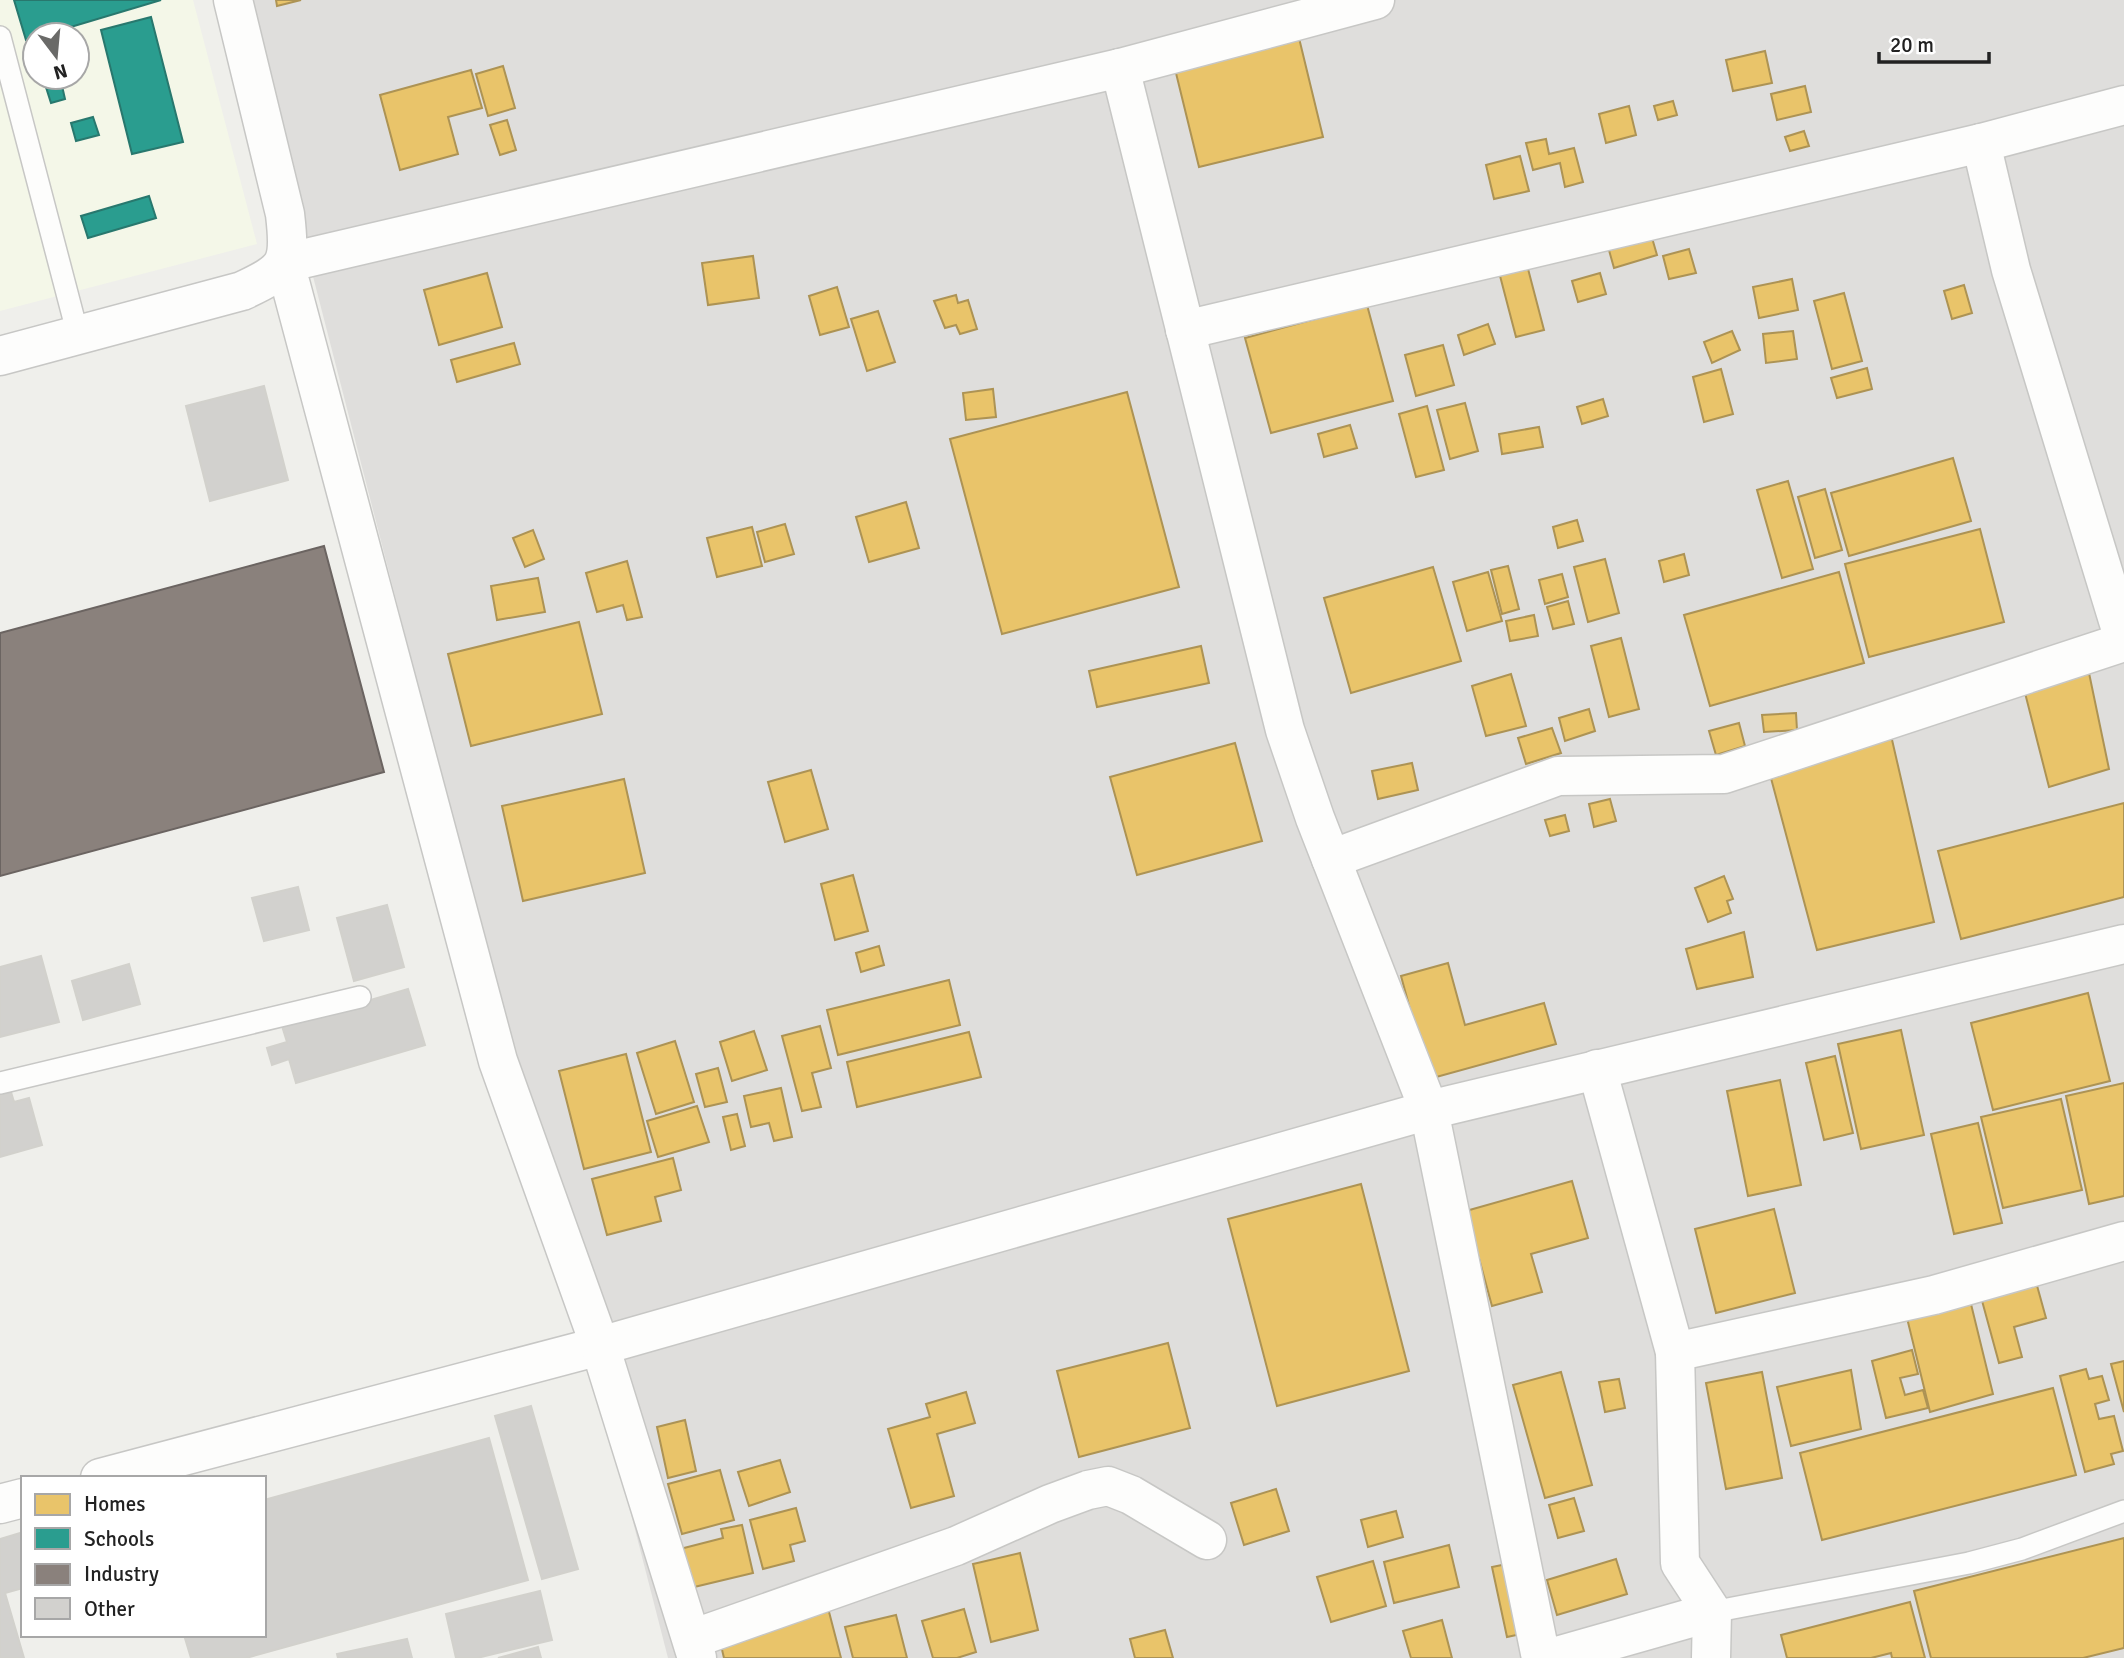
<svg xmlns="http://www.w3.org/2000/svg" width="2124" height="1658" viewBox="0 0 2124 1658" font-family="Signika,sans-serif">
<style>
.residential{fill:#dfdedc}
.education{fill:#f4f7e8;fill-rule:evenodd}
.homes{fill:#e9c46a;stroke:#ad9354;stroke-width:2}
.schools{fill:#2a9d8f;stroke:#28786e;stroke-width:2}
.industry{fill:#8a817c;stroke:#6b6461;stroke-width:2}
.building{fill:#d2d1ce;stroke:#d2d1cc;stroke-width:2}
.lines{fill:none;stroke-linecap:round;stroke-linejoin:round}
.service-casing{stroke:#c7c7c5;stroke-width:24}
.minor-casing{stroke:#c7c7c5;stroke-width:41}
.service{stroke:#fdfdfc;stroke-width:21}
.minor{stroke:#fdfdfc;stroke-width:38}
</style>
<rect width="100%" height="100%" fill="#efefeb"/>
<polygon class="residential" points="242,0 2124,0 2124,1658 668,1658"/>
<path class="education" d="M0 0H193L257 244 0 311ZM35 35H77V77H35Z"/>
<g class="homes">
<polygon points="276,0 301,0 277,6"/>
<polygon points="1299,38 1323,137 1199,167 1175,69"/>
<polygon points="1765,51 1772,83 1733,91 1726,60"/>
<polygon points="503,66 515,108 488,116 476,74"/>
<polygon points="471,70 482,108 448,117 458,154 400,170 380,95"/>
<polygon points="1805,86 1811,112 1777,120 1771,94"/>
<polygon points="1673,101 1677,115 1658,120 1654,106"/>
<polygon points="1629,106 1636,135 1606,143 1599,114"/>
<polygon points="507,120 516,150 500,155 490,125"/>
<polygon points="1804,131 1809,146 1790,151 1785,137"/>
<polygon points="1546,139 1549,154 1574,148 1583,182 1565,187 1560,163 1533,170 1526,143"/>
<polygon points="1520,156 1529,191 1494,199 1486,165"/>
<polygon points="1648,224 1657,255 1614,268 1605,236"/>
<polygon points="1689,249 1696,273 1669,279 1663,256"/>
<polygon points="753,256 759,298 708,305 702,263"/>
<polygon points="1527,265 1544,330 1516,337 1499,272"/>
<polygon points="487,273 502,327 439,345 424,290"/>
<polygon points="1600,273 1606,294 1578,302 1572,281"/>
<polygon points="1792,279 1798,310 1759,318 1753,287"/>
<polygon points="1964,285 1972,313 1952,319 1944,291"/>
<polygon points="837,287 849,327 820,335 809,296"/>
<polygon points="1844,293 1862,361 1832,369 1814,301"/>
<polygon points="956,295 958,303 968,300 977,329 960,334 956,325 945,328 934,301"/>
<polygon points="1367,305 1393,401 1271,433 1245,338"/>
<polygon points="878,311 895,362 867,371 851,319"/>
<polygon points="1488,324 1495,344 1464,355 1458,335"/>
<polygon points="1732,331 1740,350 1712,363 1704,342"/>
<polygon points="1793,331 1797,359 1766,363 1763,334"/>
<polygon points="514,343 520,364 457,382 451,360"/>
<polygon points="1443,345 1454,385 1416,396 1405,355"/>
<polygon points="1867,368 1872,389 1837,398 1831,378"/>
<polygon points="1721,369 1733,414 1704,422 1693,377"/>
<polygon points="993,389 996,417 966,420 963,393"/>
<polygon points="1127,392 1179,587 1002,634 950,439"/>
<polygon points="1603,399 1608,416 1582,424 1577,407"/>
<polygon points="1465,403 1478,451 1450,459 1437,410"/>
<polygon points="1427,406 1444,470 1416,477 1399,414"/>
<polygon points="1350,425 1357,448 1324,457 1318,434"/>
<polygon points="1539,427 1543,447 1502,454 1499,434"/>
<polygon points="1953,458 1971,521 1849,556 1831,493"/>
<polygon points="1788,481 1813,569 1782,578 1757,490"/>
<polygon points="1825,489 1842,550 1815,558 1798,497"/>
<polygon points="906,502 919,548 869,562 856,517"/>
<polygon points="1577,520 1583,541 1558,548 1553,527"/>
<polygon points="785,524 794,554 765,562 757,532"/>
<polygon points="752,527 762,566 717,577 707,538"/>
<polygon points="1980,529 2004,622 1869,657 1845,564"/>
<polygon points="533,530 544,559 525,567 513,538"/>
<polygon points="1684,554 1689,575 1664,582 1659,561"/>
<polygon points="1605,559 1619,613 1588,622 1574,567"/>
<polygon points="627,561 642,617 627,620 623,605 597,612 586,573"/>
<polygon points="1508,566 1519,609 1502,614 1491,570"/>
<polygon points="1433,567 1461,661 1351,693 1324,598"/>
<polygon points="1488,572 1502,621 1467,631 1453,582"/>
<polygon points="1839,572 1864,663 1710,706 1684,615"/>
<polygon points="1562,574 1568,597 1545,604 1539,580"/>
<polygon points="538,578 545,612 497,620 491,586"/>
<polygon points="1568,601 1574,624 1553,629 1547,607"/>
<polygon points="1534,615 1538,636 1510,641 1506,621"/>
<polygon points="579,622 602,714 471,746 448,654"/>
<polygon points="1621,638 1639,709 1609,717 1591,646"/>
<polygon points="1201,646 1209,683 1097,707 1089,671"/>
<polygon points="2089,673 2109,769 2049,787 2024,689"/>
<polygon points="1511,674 1526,726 1486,736 1472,686"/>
<polygon points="1589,709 1595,731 1565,741 1559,718"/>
<polygon points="1796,713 1797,730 1764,732 1762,715"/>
<polygon points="1739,723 1745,746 1716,755 1709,731"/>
<polygon points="1552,728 1561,753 1526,764 1518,738"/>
<polygon points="1890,731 1934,922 1817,950 1768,767"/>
<polygon points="1235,743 1262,841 1137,875 1110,777"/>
<polygon points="1412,763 1418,790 1378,799 1372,771"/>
<polygon points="811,770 828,829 785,842 768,782"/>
<polygon points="624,779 645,873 523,901 502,806"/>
<polygon points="1610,799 1616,821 1594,827 1589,804"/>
<polygon points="2124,803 2124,897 1961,939 1938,851"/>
<polygon points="1565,815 1569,831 1550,836 1545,820"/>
<polygon points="853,875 868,931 835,940 821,884"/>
<polygon points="1724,876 1733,899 1727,901 1731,913 1708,922 1695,888"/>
<polygon points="1744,932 1753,977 1697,989 1686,949"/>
<polygon points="879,946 884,965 861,972 856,953"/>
<polygon points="1448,963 1465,1025 1544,1003 1556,1044 1429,1079 1401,976"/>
<polygon points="949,980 960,1025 838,1055 827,1010"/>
<polygon points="2088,993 2110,1081 1993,1110 1971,1023"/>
<polygon points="820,1026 831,1068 812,1073 821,1107 802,1111 782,1036"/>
<polygon points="1901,1030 1924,1135 1861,1149 1838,1044"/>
<polygon points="754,1031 767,1070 732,1081 720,1042"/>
<polygon points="969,1032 981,1077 857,1107 847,1062"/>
<polygon points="675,1041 694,1102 656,1114 637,1053"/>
<polygon points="626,1054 651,1152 584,1169 559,1071"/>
<polygon points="1835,1056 1853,1133 1824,1140 1806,1063"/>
<polygon points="718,1068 727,1102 705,1107 696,1074"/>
<polygon points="1780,1080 1801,1185 1748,1196 1727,1091"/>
<polygon points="2124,1083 2124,1196 2089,1204 2066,1096"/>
<polygon points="781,1088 792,1137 774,1141 769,1123 751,1127 744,1096"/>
<polygon points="2061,1099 2082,1190 2003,1208 1981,1117"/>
<polygon points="697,1106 709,1142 658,1157 647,1121"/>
<polygon points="737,1114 745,1146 731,1150 723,1117"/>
<polygon points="1978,1123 2002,1223 1954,1234 1931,1134"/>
<polygon points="673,1158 681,1190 655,1197 661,1221 607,1235 592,1179"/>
<polygon points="1572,1181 1588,1238 1531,1254 1542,1292 1492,1306 1466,1211"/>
<polygon points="1361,1184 1409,1371 1277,1406 1228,1219"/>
<polygon points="1774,1209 1795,1293 1716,1313 1695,1229"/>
<polygon points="2036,1282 2046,1318 2014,1327 2022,1357 1999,1363 1981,1297"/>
<polygon points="1970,1300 1993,1394 1930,1412 1907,1318"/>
<polygon points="1168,1343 1190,1428 1079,1457 1057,1371"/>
<polygon points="1912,1350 1918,1374 1900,1378 1905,1395 1923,1390 1928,1408 1886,1418 1872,1361"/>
<polygon points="2124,1361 2124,1412 2111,1364"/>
<polygon points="2086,1369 2089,1379 2102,1376 2109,1400 2095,1404 2099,1419 2114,1416 2123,1451 2111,1454 2114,1464 2085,1472 2060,1376"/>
<polygon points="1851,1370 1861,1429 1791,1446 1777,1387"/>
<polygon points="1561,1372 1592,1485 1545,1498 1513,1385"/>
<polygon points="1762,1372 1782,1478 1726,1489 1706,1383"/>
<polygon points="1619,1379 1625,1408 1605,1412 1599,1382"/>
<polygon points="2053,1388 2076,1475 1822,1540 1800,1453"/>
<polygon points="966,1392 975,1423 937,1434 954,1496 911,1508 888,1429 930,1417 926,1404"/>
<polygon points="685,1420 696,1471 668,1478 657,1427"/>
<polygon points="780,1460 790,1492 749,1506 738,1472"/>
<polygon points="720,1470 734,1520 682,1534 668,1484"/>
<polygon points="1276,1489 1289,1531 1244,1545 1231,1503"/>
<polygon points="1574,1498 1584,1531 1558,1538 1549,1505"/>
<polygon points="796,1508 805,1541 790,1545 794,1561 763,1569 750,1520"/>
<polygon points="1396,1511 1403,1537 1368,1547 1361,1520"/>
<polygon points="742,1525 753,1573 690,1588 680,1549 723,1538 721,1529"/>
<polygon points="2124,1538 2124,1648 2083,1658 1931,1658 1914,1591"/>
<polygon points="1449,1545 1459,1587 1394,1603 1384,1562"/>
<polygon points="1020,1553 1038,1630 991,1642 973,1564"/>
<polygon points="1616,1559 1627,1594 1557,1615 1547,1580"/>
<polygon points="1373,1561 1386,1606 1331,1622 1317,1577"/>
<polygon points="1507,1564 1521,1634 1507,1637 1492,1567"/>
<polygon points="1910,1602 1925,1658 1892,1658 1891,1653 1871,1658 1787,1658 1781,1635"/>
<polygon points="828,1608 841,1658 724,1658 719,1637"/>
<polygon points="964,1609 976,1652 957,1658 933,1658 922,1621"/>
<polygon points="896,1615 907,1658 853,1658 845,1627"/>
<polygon points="1442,1620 1452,1658 1411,1658 1403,1631"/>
<polygon points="1165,1630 1173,1658 1135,1658 1130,1639"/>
</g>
<g class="schools">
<polygon points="14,0 161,0 44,35 35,35 35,38 26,40"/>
<polygon points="151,17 183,142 132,154 101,30"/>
<polygon points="60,77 65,99 51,103 44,81"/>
<polygon points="93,117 99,135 76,141 71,123"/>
<polygon points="149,196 156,218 88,238 81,216"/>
</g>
<polygon class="industry" points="324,546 384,772 0,876 0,633"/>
<g class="building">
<polygon points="264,386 288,480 210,501 186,406"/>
<polygon points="298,887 309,930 264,941 252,898"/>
<polygon points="387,905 404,967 354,981 337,918"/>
<polygon points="41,956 59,1022 0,1037 0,967"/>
<polygon points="129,964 140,1004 83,1020 72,981"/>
<polygon points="408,989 425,1045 296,1083 289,1059 272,1065 267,1048 287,1042 282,1026"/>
<polygon points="11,1092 14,1102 29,1098 42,1145 0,1157 0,1095"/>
<polygon points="531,1406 578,1569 542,1579 495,1416"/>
<polygon points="489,1438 528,1580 246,1658 191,1658 184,1635 264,1635 264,1500"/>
<polygon points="23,1532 23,1588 5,1593 24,1658 0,1658 0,1539"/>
<polygon points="540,1591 552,1640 477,1658 456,1658 446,1614"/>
<polygon points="407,1639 412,1658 338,1658 337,1654"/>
<polygon points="538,1647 541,1658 498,1658"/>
</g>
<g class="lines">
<defs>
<g id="service">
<polyline points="0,37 78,335"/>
<polyline points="0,1083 360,997"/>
<polyline points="1712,1612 1969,1563 2022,1549 2124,1511"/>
</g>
<g id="minor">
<polyline points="1120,68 1285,730 1315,818 1429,1110 1541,1658"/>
<polyline points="1981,143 2011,270 2124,640"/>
<polyline points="1185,330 1981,143 2124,105"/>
<path d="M0 356 242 291C287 270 291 265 285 214L233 0"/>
<polyline points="1331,859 1558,776 1724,774 2124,642"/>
<polyline points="1597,1069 1675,1352 1680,1563 1712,1612 1711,1658"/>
<polyline points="1675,1352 1934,1295 2124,1241"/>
<polyline points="100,1478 600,1346 1429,1110 2124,944"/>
<polyline points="0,1504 23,1498"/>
<polyline points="692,1639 956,1546 1050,1504 1088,1490 1108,1486 1131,1495 1207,1540"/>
<polyline points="697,1658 600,1346 498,1061 285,263 1120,68 1375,0"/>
<polyline points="1550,1658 1712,1612"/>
</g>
</defs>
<use href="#service" class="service-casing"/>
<use href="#minor" class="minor-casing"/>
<use href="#service" class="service"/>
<use href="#minor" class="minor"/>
</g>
<rect x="21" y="1476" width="245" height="161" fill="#ffffff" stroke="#a7a7a7" stroke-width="2"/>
<rect x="35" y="1494" width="35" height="21" fill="#e9c46a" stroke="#a7a7a7" stroke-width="2"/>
<text x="84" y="1511" font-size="21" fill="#222222">Homes</text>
<rect x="35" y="1528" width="35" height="21" fill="#2a9d8f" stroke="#a7a7a7" stroke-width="2"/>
<text x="84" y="1546" font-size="21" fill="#222222">Schools</text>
<rect x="35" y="1564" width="35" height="21" fill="#8a817c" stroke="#a7a7a7" stroke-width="2"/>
<text x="84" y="1581" font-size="21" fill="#222222">Industry</text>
<rect x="35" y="1598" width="35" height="21" fill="#d2d1ce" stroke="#a7a7a7" stroke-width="2"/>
<text x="84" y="1616" font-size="21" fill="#222222">Other</text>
<g transform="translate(56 56) rotate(164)"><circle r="33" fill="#ffffff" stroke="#a7a7a7" stroke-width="2"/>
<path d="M0-5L12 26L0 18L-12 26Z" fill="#6a6a68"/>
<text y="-10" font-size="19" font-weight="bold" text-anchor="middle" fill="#222222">N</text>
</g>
<path d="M1879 52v10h110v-10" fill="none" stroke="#222222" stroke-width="3.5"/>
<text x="1890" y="52" font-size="21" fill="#222222" stroke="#ffffff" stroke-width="5" paint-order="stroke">20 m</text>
</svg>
